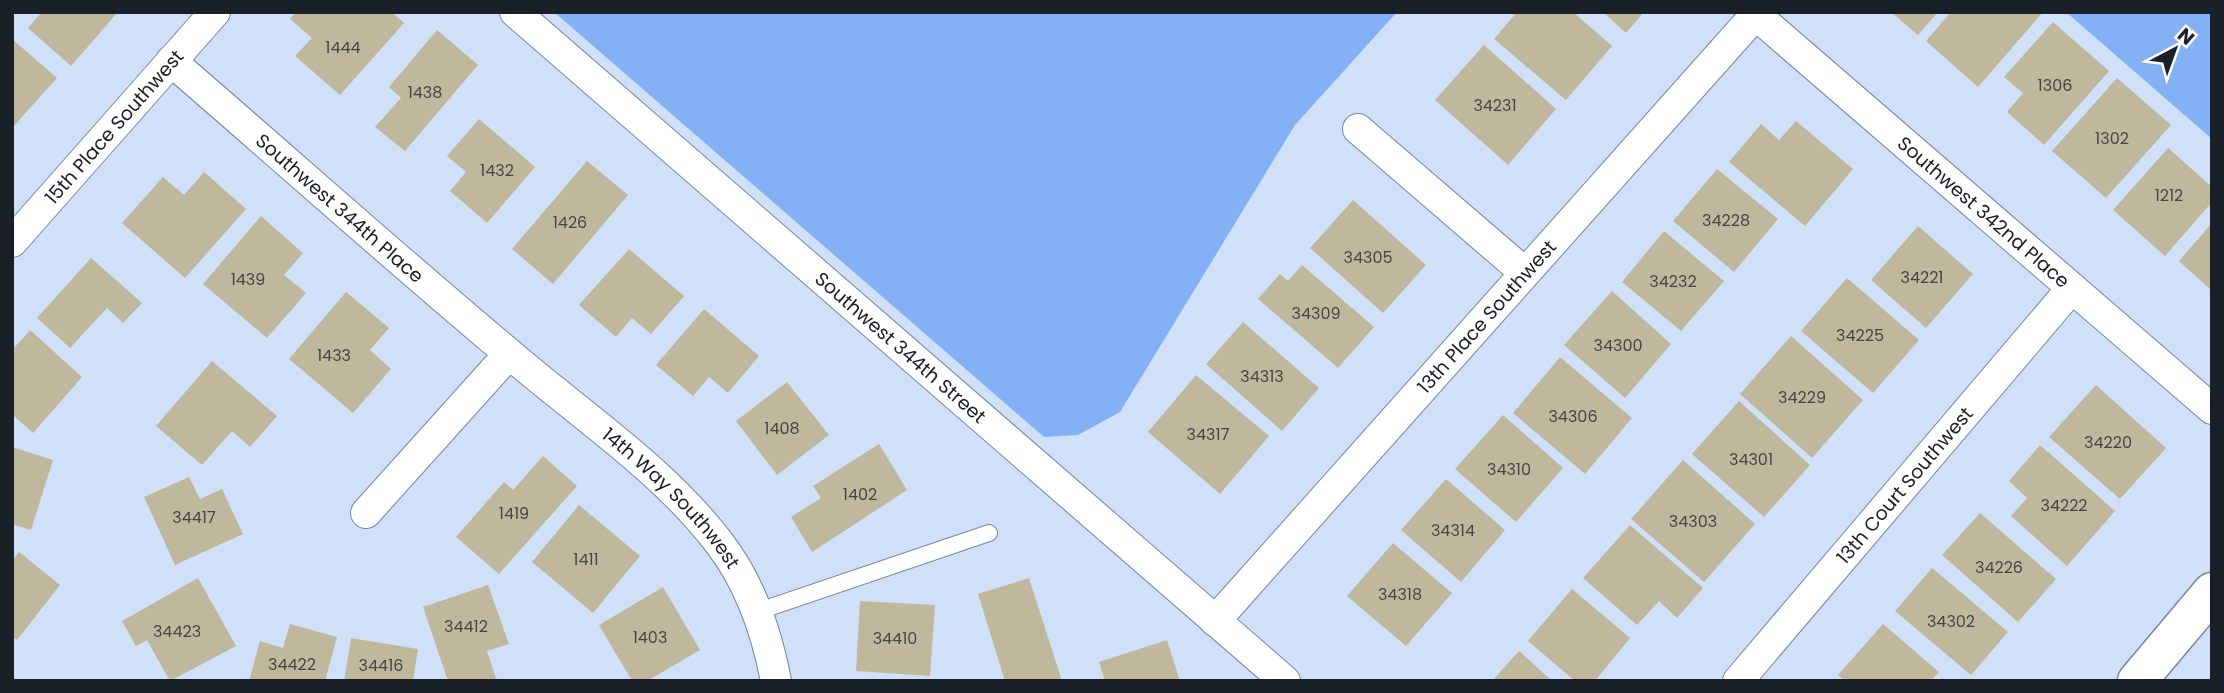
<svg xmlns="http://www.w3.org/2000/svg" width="2224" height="693" viewBox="0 0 2224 693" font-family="Poppins,sans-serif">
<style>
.green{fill:#84b1f6}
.building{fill:#c0b89d}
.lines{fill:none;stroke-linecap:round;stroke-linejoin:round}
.service-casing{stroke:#77869d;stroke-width:18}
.minor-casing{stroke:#77869d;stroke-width:32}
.tertiary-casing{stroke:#77869d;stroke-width:41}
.service{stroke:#fff;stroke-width:16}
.minor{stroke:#fff;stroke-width:30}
.tertiary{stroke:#fff;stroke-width:38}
.labels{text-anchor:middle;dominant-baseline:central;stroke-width:6;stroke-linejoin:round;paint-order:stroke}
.number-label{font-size:16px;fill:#444645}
.street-label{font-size:19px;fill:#1a2028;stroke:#fff}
</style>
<rect width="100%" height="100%" fill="#d0e0f9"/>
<g class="green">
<polygon points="554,12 1397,12 1295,125 1120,412 1078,435 1044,437"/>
<polygon points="2066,12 2212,12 2212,139"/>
</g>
<g class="building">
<polygon points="42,12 118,12 71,66 28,28"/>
<polygon points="296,12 392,12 404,23 340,95 295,56 312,38 290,19"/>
<polygon points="1517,12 1573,12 1612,46 1566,100 1494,39"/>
<polygon points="1603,12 1644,12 1626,33"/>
<polygon points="1891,12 1938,12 1918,35"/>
<polygon points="1951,12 2043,12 1978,87 1926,41"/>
<polygon points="2053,22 2109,71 2044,145 2007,112 2023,93 2004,77"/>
<polygon points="437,30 478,65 405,151 375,127 401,98 389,87"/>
<polygon points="12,39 57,78 12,128"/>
<polygon points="1484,45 1556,109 1508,165 1435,100"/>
<polygon points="2117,78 2171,125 2106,198 2052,151"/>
<polygon points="479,119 535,167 487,223 450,191 466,172 447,156"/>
<polygon points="1796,121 1853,169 1805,226 1729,162 1761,124 1779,140"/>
<polygon points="2168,148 2212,187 2212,202 2165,256 2113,210"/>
<polygon points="587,161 628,195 553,284 512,249"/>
<polygon points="1717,169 1778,219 1734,272 1673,221"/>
<polygon points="204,172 246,209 185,278 122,223 163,177 184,195"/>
<polygon points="1353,200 1426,265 1383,313 1310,248"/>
<polygon points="261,216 303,253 284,275 306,293 267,338 203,284"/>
<polygon points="2212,223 2212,291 2179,261"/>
<polygon points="1918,226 1973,274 1926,328 1871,280"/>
<polygon points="1664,231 1724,281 1681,331 1622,282"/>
<polygon points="629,249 684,296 651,334 632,318 616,337 579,305"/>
<polygon points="91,258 142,303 123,323 107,308 70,348 37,318"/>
<polygon points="1302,265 1374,327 1338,368 1258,299 1280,274 1288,281"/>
<polygon points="1847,278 1919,340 1873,393 1801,331"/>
<polygon points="1612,291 1671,344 1625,398 1564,345"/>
<polygon points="346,292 389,328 370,350 391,369 353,413 289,359"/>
<polygon points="704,309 759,356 728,393 709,377 693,396 656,365"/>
<polygon points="1243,322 1319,388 1282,431 1206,364"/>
<polygon points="30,330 82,377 33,433 12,414 12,350"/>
<polygon points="1791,336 1863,400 1812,458 1740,394"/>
<polygon points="1560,357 1632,418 1585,474 1513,413"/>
<polygon points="212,361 277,416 250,447 232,431 202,465 156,426"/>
<polygon points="1196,375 1269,436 1220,494 1148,432"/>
<polygon points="787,382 829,435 777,475 736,421"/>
<polygon points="2096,385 2166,448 2120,499 2049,437"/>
<polygon points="1739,401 1810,465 1764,517 1692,454"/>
<polygon points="1503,415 1563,468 1516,522 1455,469"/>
<polygon points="879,444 907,490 812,552 791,517 821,498 813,486"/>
<polygon points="2040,445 2115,511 2067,566 2011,516 2027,498 2009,481"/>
<polygon points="12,447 53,460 31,530 12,524"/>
<polygon points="543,456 577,486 499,574 456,537 504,482 513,490"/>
<polygon points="1683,460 1755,524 1704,582 1631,519"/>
<polygon points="189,477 200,499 222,489 243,534 175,565 144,497"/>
<polygon points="1446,479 1505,530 1461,582 1401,530"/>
<polygon points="579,505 640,556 593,613 532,562"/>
<polygon points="1980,513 2056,579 2018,622 1942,555"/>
<polygon points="1630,525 1703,588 1677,618 1659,601 1637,625 1583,578"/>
<polygon points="1393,543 1452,593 1406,646 1347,596"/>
<polygon points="19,552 60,585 17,640 12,636 12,561"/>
<polygon points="1932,568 2008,632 1971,675 1895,611"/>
<polygon points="198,578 236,646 170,681 147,640 136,646 122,621"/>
<polygon points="1029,578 1062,681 1005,681 978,594"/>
<polygon points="488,585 509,644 487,651 497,681 448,681 423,607"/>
<polygon points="663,587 700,650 647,681 632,681 599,625"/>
<polygon points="1572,589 1630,638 1595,681 1575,681 1528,641"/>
<polygon points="860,601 935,605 930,676 856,671"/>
<polygon points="290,624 337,637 325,681 249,681 260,641 283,648"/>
<polygon points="1883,624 1939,672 1931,681 1845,681 1838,675"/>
<polygon points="351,638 418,649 413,681 344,681"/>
<polygon points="1167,640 1180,681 1105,681 1099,662"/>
<polygon points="1519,651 1552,681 1492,681"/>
</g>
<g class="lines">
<defs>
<polyline id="service" points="756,612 989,533"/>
<g id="minor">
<path id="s1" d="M515 12 1285 681"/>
<path id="s2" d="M1756 15 2212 409"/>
<path id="s3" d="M171 61C285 159 397 260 512 356 582 416 664 470 720 544 750 583 767 634 776 681"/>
<polyline points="1358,129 1524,272"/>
<path id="s4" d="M12 242 215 12"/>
<polyline points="366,513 509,354"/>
<path id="s5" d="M1215 621 1758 12"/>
<path id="s6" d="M1738 681 2072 288"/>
</g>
<polyline id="tertiary" points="2137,681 2212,592"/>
</defs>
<use href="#service" class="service-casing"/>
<use href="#minor" class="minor-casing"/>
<use href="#tertiary" class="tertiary-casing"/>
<use href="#service" class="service"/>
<use href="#minor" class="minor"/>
<use href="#tertiary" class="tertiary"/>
</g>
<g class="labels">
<g class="number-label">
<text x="343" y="47">1444</text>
<text x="2055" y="85">1306</text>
<text x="425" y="92">1438</text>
<text x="1495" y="105">34231</text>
<text x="2112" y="138">1302</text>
<text x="497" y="170">1432</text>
<text x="2169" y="195">1212</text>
<text x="1726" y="220">34228</text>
<text x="570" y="222">1426</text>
<text x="1368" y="257">34305</text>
<text x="1922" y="277">34221</text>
<text x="248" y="279">1439</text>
<text x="1673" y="281">34232</text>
<text x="1316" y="313">34309</text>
<text x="1860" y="335">34225</text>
<text x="1618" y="345">34300</text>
<text x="334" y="355">1433</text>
<text x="1262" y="376">34313</text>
<text x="1802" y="397">34229</text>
<text x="1573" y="416">34306</text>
<text x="782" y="428">1408</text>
<text x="1208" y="434">34317</text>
<text x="2108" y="442">34220</text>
<text x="1751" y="459">34301</text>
<text x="1509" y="469">34310</text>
<text x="860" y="494">1402</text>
<text x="2064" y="505">34222</text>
<text x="514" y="513">1419</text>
<text x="194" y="517">34417</text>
<text x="1693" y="521">34303</text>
<text x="1453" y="530">34314</text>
<text x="586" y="559">1411</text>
<text x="1999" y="567">34226</text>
<text x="1400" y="594">34318</text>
<text x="1951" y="621">34302</text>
<text x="466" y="626">34412</text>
<text x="177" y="631">34423</text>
<text x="650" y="637">1403</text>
<text x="895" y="638">34410</text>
<text x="292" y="664">34422</text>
<text x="381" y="665">34416</text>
</g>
<g class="street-label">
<text stroke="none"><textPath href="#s4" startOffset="154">15th Place Southwest</textPath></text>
<text stroke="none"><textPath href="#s3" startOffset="224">Southwest 344th Place</textPath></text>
<text stroke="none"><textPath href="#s2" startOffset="301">Southwest 342nd Place</textPath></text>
<text stroke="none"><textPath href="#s5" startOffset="408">13th Place Southwest</textPath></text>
<text stroke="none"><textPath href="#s1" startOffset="511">Southwest 344th Street</textPath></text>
<text stroke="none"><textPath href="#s6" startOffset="257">13th Court Southwest</textPath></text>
<text stroke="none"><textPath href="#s3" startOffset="665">14th Way Southwest</textPath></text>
</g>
</g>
<rect width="2224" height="693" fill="none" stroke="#1a2028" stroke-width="28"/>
<g transform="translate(2175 49) rotate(41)" stroke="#ffffff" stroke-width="5" paint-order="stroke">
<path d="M0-5L12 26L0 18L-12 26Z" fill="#1a2028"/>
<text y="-10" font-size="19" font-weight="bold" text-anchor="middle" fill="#1a2028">N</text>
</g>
</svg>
